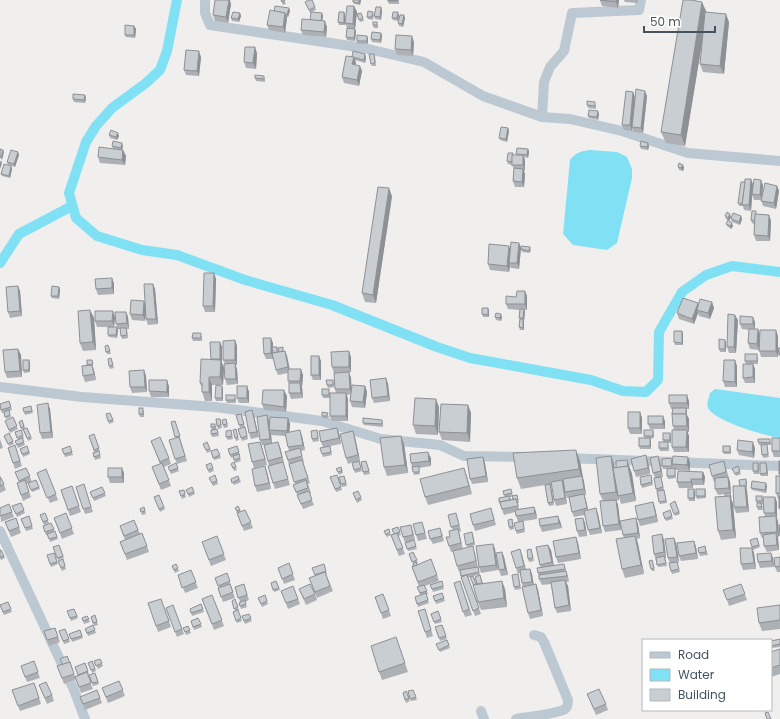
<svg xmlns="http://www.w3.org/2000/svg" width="780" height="719" viewBox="0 0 780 719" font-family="Poppins,sans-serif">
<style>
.water{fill:#80e1f4}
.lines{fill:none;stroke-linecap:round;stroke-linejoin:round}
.canal{stroke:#80e1f4;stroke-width:10}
.minor{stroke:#bdc9d2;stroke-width:10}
.wall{fill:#adb1b5;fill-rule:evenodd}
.shaded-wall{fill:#8d9094}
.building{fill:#c9ced3;stroke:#8d9094}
</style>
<rect width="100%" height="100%" fill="#f1eeee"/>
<g class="water">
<path d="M590 150 617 152 627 157 632 169V178L617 243 607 250 573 245 563 234 570 160C575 153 581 151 590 150Z"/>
<path d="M715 389 780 398V438C766 436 714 421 708 408 706 404 709 398 710 393Z"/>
</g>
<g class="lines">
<g class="canal">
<polyline points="177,0 167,51 160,70 146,83 112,108 96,126 86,142 69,193 76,218 97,236 142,250 177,255 245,280 332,305 437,347 470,358 591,380 623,391 646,392 658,380 659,332 682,292 706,275 732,266 780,272"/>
<polyline points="0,263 19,234 72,206"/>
</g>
<g class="minor">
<polyline points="205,0 205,13 210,25 364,48 424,62 483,96 542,117 570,119 622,131 688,153 780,161"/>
<polyline points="542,117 544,82 550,67 564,51 572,13 639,10 641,0"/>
<polyline points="0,387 82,397 215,407 322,421 381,439 440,445 464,456 526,457"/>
<polyline points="566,458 780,466"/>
<polyline points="0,531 74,690 85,719"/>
<polyline points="481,711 484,719"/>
<path d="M516 719C527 717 557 714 565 709 568 707 568 703 568 700L544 642 541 637 534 635"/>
</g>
</g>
<g class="wall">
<polygon points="281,0 284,0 286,4 283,5"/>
<polygon points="312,0 316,10 310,13 305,2"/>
<polygon points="361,0 360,5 354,4 353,2"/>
<polygon points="600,0 619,0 618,8 602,6"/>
<polygon points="624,0 638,0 638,3 625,2"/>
<polygon points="388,1 399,1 399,4 389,4"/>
<polygon points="231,4 228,23 215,21 213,15"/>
<polygon points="354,6 357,12 355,29 356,32 355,41 347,40 346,37 347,28 345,23"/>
<polygon points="289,8 290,11 288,17 287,17 287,18 285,33 269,30 267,25 274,11"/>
<polygon points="382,10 381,20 375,19 374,16"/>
<polygon points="706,12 729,22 724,74 703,72 700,64 703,36 685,146 666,143 661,132"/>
<polygon points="240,13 241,16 239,22 232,21 231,18"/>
<polygon points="322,13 323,16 322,21 327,27 326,37 303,35 301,30 310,20"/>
<polygon points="361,13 364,21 360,22 357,14"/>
<polygon points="374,14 373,20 368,19 367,17"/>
<polygon points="345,15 345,25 339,25 338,22"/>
<polygon points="399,15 398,21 393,20 392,18"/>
<polygon points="404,15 405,18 403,27 399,26 398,23"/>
<polygon points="373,25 378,25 378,28 374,28"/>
<polygon points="134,26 136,29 135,38 126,37 125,35"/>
<polygon points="381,33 382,36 381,43 372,42 371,39"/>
<polygon points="368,38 368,44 358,44 357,41"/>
<polygon points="414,42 413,56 397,55 395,49"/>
<polygon points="257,53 256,69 246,68 244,62"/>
<polygon points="374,54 375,56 376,66 372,66 371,64"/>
<polygon points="201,57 199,76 186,75 184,70"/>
<polygon points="352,57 366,57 365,63 355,60 356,63 355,65 362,71 359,86 344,83 342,77"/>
<polygon points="255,78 265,78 265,82 256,81"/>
<polygon points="633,92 635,98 647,96 643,133 634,132 632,128 632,131 624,130 622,125"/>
<polygon points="85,95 86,98 85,103 74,102 73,99"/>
<polygon points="587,105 596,105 596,109 588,108"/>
<polygon points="599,114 598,120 589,118 588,116"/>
<polygon points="508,128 509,131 507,142 500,140 499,138"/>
<polygon points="118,133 119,136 117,140 110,138 109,135"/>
<polygon points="112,146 123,146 122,150 123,150 126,156 125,165 100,163 98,157 113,149"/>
<polygon points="640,146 649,146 648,150 641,149"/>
<polygon points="528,149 529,152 528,158 524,157 525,160 525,171 524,171 525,174 524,187 515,187 513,181 514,169 512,165 508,164 507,161 513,153 513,155 516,155"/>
<polygon points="18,152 19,155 15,167 8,165 7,162"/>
<polygon points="683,165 684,168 683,171 679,170 678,167"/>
<polygon points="11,166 12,169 10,178 2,176 1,174"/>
<polygon points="751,179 753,184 763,185 762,194 777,186 779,191 776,209 763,206 761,200 754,200 752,195 751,211 744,210 743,206 739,206 738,203 745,182"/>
<polygon points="392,196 376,303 365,302 362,293"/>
<polygon points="757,214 769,215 771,221 770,241 756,241 754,235 754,224 752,223 751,220"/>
<polygon points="725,216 731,217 729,221 726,219"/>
<polygon points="741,216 742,219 740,225 732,222 731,219"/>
<polygon points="726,224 733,226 731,229 727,226"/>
<polygon points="519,243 521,248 519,269 511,268 510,266 509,272 490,270 488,264"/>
<polygon points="530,247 531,250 530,253 522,252 521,249"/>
<polygon points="214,273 216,279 215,312 205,312 203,306"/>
<polygon points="112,278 114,284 114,294 98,295 96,289"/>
<polygon points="153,284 155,289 158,324 148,325 146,319 146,311 145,321 132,320 130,314 145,304"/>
<polygon points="18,286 20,291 22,316 10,318 8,312"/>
<polygon points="59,287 60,290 59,299 52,298 51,296"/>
<polygon points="525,291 527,296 527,310 524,310 525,312 524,321 524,330 520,330 519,327 520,310 508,309 506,304"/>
<polygon points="712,302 714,308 710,319 699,316 698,313 694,324 679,319 677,313 698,303 698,305"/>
<polygon points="488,308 489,311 489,317 483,317 482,314"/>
<polygon points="90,310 94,318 96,350 83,351 80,343"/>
<polygon points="126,312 128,317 129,329 127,329 128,338 122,339 121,336 121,329 118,329 117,338 109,337 108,335 108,327 97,327 95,321 115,317 114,327 117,327 116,324"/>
<polygon points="495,317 502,317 501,321 496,320"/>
<polygon points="738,320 736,353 729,353 727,347"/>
<polygon points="755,322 755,329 758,329 760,335 778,336 778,357 761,357 759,350 750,349 748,343 749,330 742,329 740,324"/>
<polygon points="683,334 683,345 675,345 674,342"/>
<polygon points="202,336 202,341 193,341 192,338"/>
<polygon points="235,340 237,346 237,365 235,365 237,369 238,384 227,385 225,379 225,364 223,360"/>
<polygon points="220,342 222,347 222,364 224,368 223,385 212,385 212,401 205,401 202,392 202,388 200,383 211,359"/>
<polygon points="726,342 726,352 720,352 719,349"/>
<polygon points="273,343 273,347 277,347 278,352 285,351 287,356 290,369 303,375 302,387 303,398 291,399 289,393 289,384 288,381 288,373 278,375 276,370 273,356 273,359 266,359 264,354"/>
<polygon points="109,348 111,354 107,354 106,352"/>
<polygon points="18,349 21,355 22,377 7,378 5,372"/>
<polygon points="351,357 351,372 349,372 351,378 351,390 365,386 367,392 365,408 352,407 350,401 351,394 347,395 348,399 348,421 332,421 330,416 330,398 323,398 322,395 330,392 330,394 336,393 335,389 344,372 334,373 332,367"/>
<polygon points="758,357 758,364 746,364 745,361"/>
<polygon points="111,358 114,368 110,369 109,366"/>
<polygon points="321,361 321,380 313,380 311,375"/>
<polygon points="93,362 93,367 96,380 85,382 83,376 88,365"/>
<polygon points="30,363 30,372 24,373 23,370"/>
<polygon points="753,364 755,369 755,383 745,383 743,378"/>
<polygon points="737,366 737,387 725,387 723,381"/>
<polygon points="144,370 146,376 147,392 132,393 130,387"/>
<polygon points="386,378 388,384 390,401 374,403 372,398"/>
<polygon points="333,380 334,383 334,387 328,388 327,385"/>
<polygon points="169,386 169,397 151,397 149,391"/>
<polygon points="247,386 249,392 249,403 239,403 237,398"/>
<polygon points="223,388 223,401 216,401 215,398"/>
<polygon points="287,396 286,412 264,410 262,404"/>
<polygon points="236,398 236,403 227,403 226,400"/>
<polygon points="9,401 12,410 9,411 11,417 6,419 4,413 2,413 0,408"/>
<polygon points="689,401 689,409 686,409 687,411 687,415 689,419 689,432 687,432 689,436 689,452 674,452 672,447 674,430 673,426 673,409 671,409 669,403"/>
<polygon points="468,405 471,413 470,442 442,440 439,432"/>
<polygon points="439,407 438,435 416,434 413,425"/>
<polygon points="32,409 33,413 25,415 24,412"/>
<polygon points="50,409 53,438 42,439 40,433"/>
<polygon points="144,410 144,417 140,417 139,414"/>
<polygon points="640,412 642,418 642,434 630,434 628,428"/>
<polygon points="110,413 114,422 109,424 106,414"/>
<polygon points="267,415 270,423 288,418 290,424 289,432 302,436 305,450 301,451 304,462 303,462 310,483 308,484 311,493 309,494 314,505 303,509 293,485 295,484 285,452 289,451 288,447 286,436 271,435 272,443 280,447 284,463 283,463 290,485 275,489 273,483 269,466 264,445 262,445 260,440"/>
<polygon points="242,416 245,427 240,428 239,425"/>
<polygon points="254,416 259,437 251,439 249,433"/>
<polygon points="322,416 329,416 328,419 323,418"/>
<polygon points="13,417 18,429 10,433 5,421"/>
<polygon points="220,419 222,428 218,429 217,426"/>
<polygon points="22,420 25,428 27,428 32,439 28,441 23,430 22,431 19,422"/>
<polygon points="382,420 383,423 383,427 364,425 363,423"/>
<polygon points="175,421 187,461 177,464 175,459 176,438 171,422"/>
<polygon points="665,421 665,429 650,429 648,424"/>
<polygon points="227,422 228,427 224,428 223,425"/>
<polygon points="216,426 216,430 218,432 219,436 212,437 211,434 212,430 211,427"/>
<polygon points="337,428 339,433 341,444 330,446 332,455 323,457 322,454 323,447 321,442"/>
<polygon points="236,429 239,440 236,441 235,438"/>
<polygon points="231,430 233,439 228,440 226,437"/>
<polygon points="246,430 248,439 242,441 241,438"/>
<polygon points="317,430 319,441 313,442 312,439"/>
<polygon points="653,430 654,433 654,438 650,439 651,441 651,449 640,449 639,446 645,438 644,436"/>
<polygon points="15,432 23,435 24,438 23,439 25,445 18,448 15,441 18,440"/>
<polygon points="9,433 14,444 9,446 4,436"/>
<polygon points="670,433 671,436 671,443 668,443 669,451 660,451 659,448 664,442 663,440"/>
<polygon points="94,434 100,451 99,451 101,458 95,460 93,453 94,452 89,436"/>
<polygon points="401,436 404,444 408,473 387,476 384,467"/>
<polygon points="355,437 360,461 359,461 362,471 355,473 352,463 353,462 348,464 346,458"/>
<polygon points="780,438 780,457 774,457 772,451"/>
<polygon points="0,439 3,448 0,449"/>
<polygon points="151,441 169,458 171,464 164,467 171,486 161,490 152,467 160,464"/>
<polygon points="207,442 211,451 207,453 203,444"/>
<polygon points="260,442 262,447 267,465 254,468 252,462"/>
<polygon points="758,442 771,442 771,445 767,445 769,457 763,458 761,445 759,445"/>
<polygon points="15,445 22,466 15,469 8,448"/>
<polygon points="27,446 30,454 23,457 20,449"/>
<polygon points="70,446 73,455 65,457 62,449"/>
<polygon points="237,446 240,455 239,455 241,461 235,463 233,457 231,458 228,449"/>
<polygon points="730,446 731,448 731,454 724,454 723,452"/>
<polygon points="755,448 754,458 739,455 737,450"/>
<polygon points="217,449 221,458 214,460 211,451"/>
<polygon points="658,456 660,462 663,477 661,477 664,490 665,493 667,503 660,504 659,502 657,491 656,489 655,478 653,473"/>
<polygon points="483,457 485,463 488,482 472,484 470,479"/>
<polygon points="688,457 690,463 690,471 675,470 676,478 668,479 667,476 667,469 663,469 662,466 672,461 672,464"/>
<polygon points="431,458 431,466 419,468 420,474 414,475 411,463"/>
<polygon points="366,461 370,474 364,475 363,472"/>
<polygon points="580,461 583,478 584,482 586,495 584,495 588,510 596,508 598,514 602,533 590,535 588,530 585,515 574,517 572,512 569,498 567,498 565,492 564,483 563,483 567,504 556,506 554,500 552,484 550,485 554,505 549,506 548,503 545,485 521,489 517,478"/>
<polygon points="648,461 650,474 636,477 634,471"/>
<polygon points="724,461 730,482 731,494 730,494 733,504 736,538 721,540 718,531 725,496 725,494 718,495 715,489 715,482 714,482 712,476"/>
<polygon points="780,461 780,510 779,508 779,499 778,499 776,493 780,476 779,474"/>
<polygon points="234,462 237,470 234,471 231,464"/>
<polygon points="176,463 179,471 171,474 168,467"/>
<polygon points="211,463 214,471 209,473 206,465"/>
<polygon points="628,463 629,466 632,474 636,501 621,504 618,493 619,500 616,501 618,505 621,530 605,532 603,526 603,501 600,494 614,464 615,468"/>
<polygon points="758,463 759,466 759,474 754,474 753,471"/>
<polygon points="766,463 767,466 768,476 761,476 760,474"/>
<polygon points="738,466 741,474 736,476 732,469"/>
<polygon points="341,467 343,473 339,475 336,469"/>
<polygon points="26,468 32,482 36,480 40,489 32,492 28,483 26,484 31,497 23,501 17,483 19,482 15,472"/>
<polygon points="464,468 467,477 472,494 428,505 425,497"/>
<polygon points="46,469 58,500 50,503 37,473"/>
<polygon points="267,472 271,489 257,492 255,486"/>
<polygon points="703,472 705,477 704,485 693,485 693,488 679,488 677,482"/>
<polygon points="124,473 124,483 110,483 108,477"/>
<polygon points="0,475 6,490 0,493"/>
<polygon points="215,475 218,484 213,486 209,478"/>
<polygon points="337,475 342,490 336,492 330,477"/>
<polygon points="651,475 653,485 642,488 641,485"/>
<polygon points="238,476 241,482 234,485 231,479"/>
<polygon points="344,476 347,486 342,487 339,477"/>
<polygon points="746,479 747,482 747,490 749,512 736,513 734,507 740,486"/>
<polygon points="84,484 93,512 85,514 76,487"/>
<polygon points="72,486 81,512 70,516 61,490"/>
<polygon points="767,486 766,493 752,490 751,488"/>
<polygon points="102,487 106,496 94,501 90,492"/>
<polygon points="192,487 195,494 189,497 186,490"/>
<polygon points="511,489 513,496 510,497 511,500 513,499 517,495 519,503 518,503 519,509 534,507 536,512 537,519 518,522 515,512 504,515 499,502 505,497 503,491"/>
<polygon points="694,489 695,492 695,501 689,501 688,498"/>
<polygon points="705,489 706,491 706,498 697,499 696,496"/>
<polygon points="184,490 186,497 182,499 179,491"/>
<polygon points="353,493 361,497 362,500 357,503"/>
<polygon points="159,495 165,509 160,512 154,497"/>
<polygon points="763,499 763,504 762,504 763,510 758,510 757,507 757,503 756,501"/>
<polygon points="675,501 680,514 675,516 670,504"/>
<polygon points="653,502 655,508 658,522 640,526 638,520"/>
<polygon points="777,502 777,519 778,521 779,537 778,537 779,550 767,552 764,546 764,538 762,538 760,533 765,516 764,513"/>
<polygon points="21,503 25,513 17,517 12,506"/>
<polygon points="9,504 14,517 1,522 0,508"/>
<polygon points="238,506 241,512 245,510 253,528 244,531 235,508"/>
<polygon points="144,507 146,514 142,515 140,509"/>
<polygon points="670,510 673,519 666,521 663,513"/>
<polygon points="45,513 49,523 44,525 40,515"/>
<polygon points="66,513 74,534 62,539 54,518"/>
<polygon points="493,514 496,525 475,531 473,525"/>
<polygon points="29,516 33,529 26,531 21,519"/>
<polygon points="16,518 21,533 11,537 5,522"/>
<polygon points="583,518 585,523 587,536 579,537 577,531"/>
<polygon points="458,519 461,531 459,532 463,549 451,552 449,546 450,537 453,530 451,527"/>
<polygon points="512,519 514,529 510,530 509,527"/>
<polygon points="134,520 140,534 147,546 149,552 127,560 120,542 125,540 120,526"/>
<polygon points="523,521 525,532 517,534 516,531"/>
<polygon points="560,521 562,528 542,532 540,526"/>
<polygon points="51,523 58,539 50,542 48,535 46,535 43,526"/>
<polygon points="638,524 640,538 637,539 644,574 625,578 622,569 624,538 623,535"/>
<polygon points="398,527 401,535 398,536 405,554 399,556 391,535 387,537 385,534 389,529 391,535 394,534"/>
<polygon points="424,528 427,539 418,541 416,535"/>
<polygon points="413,530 415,540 414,541 417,549 408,551 403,537"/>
<polygon points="442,533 444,541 433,544 430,539"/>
<polygon points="473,534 475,545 468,547 466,545"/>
<polygon points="217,536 226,560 211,566 202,542"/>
<polygon points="576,537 578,543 581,559 558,563 556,557"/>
<polygon points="674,538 676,543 679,562 677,563 680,572 672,574 671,571 670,563 668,558"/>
<polygon points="757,538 760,547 753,550 750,540"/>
<polygon points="664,540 666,558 665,558 667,566 658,567 654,554"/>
<polygon points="694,541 696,547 698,559 681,561 679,556"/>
<polygon points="493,544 495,549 498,570 481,573 479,567"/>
<polygon points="59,545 64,558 58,560 53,547"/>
<polygon points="705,546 708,555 700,556 699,553"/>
<polygon points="752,548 754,553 756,569 743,570 741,564"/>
<polygon points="531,549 534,561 529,562 528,559"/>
<polygon points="0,550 1,550 5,558 1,560 0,558"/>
<polygon points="551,550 554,566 566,570 569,582 566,582 568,586 571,611 557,613 555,608 551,584 542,585 539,579 538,573 541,568 540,565"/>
<polygon points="413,552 418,563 417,563 417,565 437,575 439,581 425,586 428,594 426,594 429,603 418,607 415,597 420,595 417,587 419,587 412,567 413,566 413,564 409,554"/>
<path d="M475 552 478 567 480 575 483 583 505 589 507 607 481 610 478 602 474 587 470 577H468L481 614 475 616 461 577 460 571 459 572 457 566ZM479 575 477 584H476L473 576Z"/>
<polygon points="502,552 504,557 508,575 501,576 499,570"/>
<polygon points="54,553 58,564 51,567 50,564"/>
<polygon points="771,553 773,558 774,567 760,568 758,562"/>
<polygon points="522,555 526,569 530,569 532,574 534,585 536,584 538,590 543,616 530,619 528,613 520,573 518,574 516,568"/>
<polygon points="780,557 780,572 777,572 775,567"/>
<polygon points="63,559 66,569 62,571 58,561"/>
<polygon points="652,560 655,571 652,571 649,561"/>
<polygon points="289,563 295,580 284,584 278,568"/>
<polygon points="176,564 179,571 175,573 172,566"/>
<polygon points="324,564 327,574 326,574 333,591 317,598 309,578 315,576 312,568"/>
<polygon points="191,570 198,588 185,593 178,575"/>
<polygon points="227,573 235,598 223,602 218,588 219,588 215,578"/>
<polygon points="518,574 521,589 515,590 514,587"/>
<polygon points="276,581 280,590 274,592 271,583"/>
<polygon points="442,581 444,589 433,592 430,585"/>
<polygon points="460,581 472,615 465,617 454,583"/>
<polygon points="244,584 249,600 245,602 247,607 241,609 239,603 240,602 235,587"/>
<polygon points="741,584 747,600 729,606 727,600"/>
<polygon points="293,586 300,604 288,609 281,591"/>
<polygon points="299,589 315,594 317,600 306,605"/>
<polygon points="442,593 445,601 436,604 433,596"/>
<polygon points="383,594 391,616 383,619 375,597"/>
<polygon points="212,595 224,626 214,630 202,599"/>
<polygon points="265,595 268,604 262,607 258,598"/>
<polygon points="161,599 171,627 158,632 156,626"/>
<polygon points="235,599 239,610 238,610 242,621 237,623 233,612 235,611 232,601"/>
<polygon points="8,602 12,612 4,615 0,605"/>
<polygon points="201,604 204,612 192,616 190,609"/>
<polygon points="173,605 184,634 177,637 166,608"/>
<polygon points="780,605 780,629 762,631 759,623"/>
<polygon points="74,609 78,618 71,621 67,611"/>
<polygon points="425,609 433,636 427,638 425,632"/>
<polygon points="438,611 442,622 435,624 431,614"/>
<polygon points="249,614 252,621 245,624 242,616"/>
<polygon points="95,615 98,625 94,626 91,617"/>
<polygon points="87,616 90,622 84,624 82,618"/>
<polygon points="198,618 202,627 194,630 191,621"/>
<polygon points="93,625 96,633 88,636 85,629"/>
<polygon points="442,625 447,639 440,641 435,627"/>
<polygon points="188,626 191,633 186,635 183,628"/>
<polygon points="55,628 60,642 49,646 44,631"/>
<polygon points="65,629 70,642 64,644 59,631"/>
<polygon points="80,630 83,638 72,642 69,634"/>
<polygon points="396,637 408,672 382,680 379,672"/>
<polygon points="780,639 780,647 772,648 771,646"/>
<polygon points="447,640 450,648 440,652 436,644"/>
<polygon points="780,649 780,674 771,677 771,652"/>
<polygon points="67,656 75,676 78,675 85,663 89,674 87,675 93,689 81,693 76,679 64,684 57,666 63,665"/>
<polygon points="100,659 103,666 98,669 94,661"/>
<polygon points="34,661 40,678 27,682 21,666"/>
<polygon points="92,661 96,671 92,673 88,663"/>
<polygon points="95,673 99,684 93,686 89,675"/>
<polygon points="119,681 125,696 108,703 102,688"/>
<polygon points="34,683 41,704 20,711 12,690"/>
<polygon points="39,685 52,695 54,701 47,704"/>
<polygon points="97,690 102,703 85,710 80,697"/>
<polygon points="413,690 417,700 411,701 408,691"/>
<polygon points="406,691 410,701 406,703 403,693"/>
<polygon points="587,694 606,704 608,710 596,715"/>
</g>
<g class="shaded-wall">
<polygon points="229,0 230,0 231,4 228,23 226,17"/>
<polygon points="359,0 361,0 360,5 359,3"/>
<polygon points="616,0 619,0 618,8 616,2"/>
<polygon points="702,2 707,13 685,146 681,135"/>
<polygon points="354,6 357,12 355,29 353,24"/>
<polygon points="381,7 382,10 381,20 380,17"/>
<polygon points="289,8 290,11 288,17 287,15"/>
<polygon points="344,12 345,15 345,25 344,23"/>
<polygon points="398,12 399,15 398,21 397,18"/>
<polygon points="240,13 241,16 239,22 238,19"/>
<polygon points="285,13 287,18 285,33 283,27"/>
<polygon points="322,13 323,16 322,24 321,21"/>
<polygon points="726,14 729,22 724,74 720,66"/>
<polygon points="404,15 405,18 403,27 402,24"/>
<polygon points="325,21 327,27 326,37 324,32"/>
<polygon points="134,26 136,29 135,38 134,35"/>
<polygon points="355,29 356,32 355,41 354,38"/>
<polygon points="381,33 382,36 381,43 380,40"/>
<polygon points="367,36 368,38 368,44 367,41"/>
<polygon points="412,36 414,42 413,56 411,50"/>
<polygon points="255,47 257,53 256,69 253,63"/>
<polygon points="199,51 201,57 199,76 197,71"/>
<polygon points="365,54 366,57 365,63 364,60"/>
<polygon points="354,57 356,63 354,70 352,64"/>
<polygon points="360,66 362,71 359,86 357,80"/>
<polygon points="645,91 647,96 643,133 641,128"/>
<polygon points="633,92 635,98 632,131 630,125"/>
<polygon points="85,95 86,98 85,103 84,100"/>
<polygon points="598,111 599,114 598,120 597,117"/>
<polygon points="508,128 509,131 507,142 506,139"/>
<polygon points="118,133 119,136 117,140 116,137"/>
<polygon points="122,143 123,146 122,151 121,148"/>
<polygon points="648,143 649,146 648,150 647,147"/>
<polygon points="528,149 529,152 528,158 527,155"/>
<polygon points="3,150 4,152 2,160 1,158"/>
<polygon points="123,150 126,156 125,165 122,160"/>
<polygon points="18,152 19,155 15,167 14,164"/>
<polygon points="523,155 525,160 525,171 523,165"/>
<polygon points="1,160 2,163 0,169 0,163"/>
<polygon points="683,165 684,168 683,171 681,168"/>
<polygon points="11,166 12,169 10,178 9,176"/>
<polygon points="523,169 525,174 524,187 522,182"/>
<polygon points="751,179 753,185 751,211 749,205"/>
<polygon points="761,180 763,185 762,200 760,195"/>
<polygon points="777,186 779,191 776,209 774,203"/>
<polygon points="389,188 392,196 376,303 373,295"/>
<polygon points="730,214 731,217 729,221 728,218"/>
<polygon points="769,215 771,221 770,241 768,236"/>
<polygon points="741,216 742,219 740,225 739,222"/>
<polygon points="732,223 733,226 731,229 730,226"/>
<polygon points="519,243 521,248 519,269 517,263"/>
<polygon points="509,246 511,251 509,263 510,266 509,272 507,266"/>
<polygon points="214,273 216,279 215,312 213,306"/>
<polygon points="112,278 114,284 114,294 112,288"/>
<polygon points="153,284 155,289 158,324 156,319"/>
<polygon points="18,286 20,291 22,316 20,311"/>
<polygon points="59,287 60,290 59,299 58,296"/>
<polygon points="525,291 527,296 527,310 525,304"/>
<polygon points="144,301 146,307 145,321 143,315"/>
<polygon points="712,302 714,308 710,319 708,313"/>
<polygon points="698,303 700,309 697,310 698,313 694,324 692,319"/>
<polygon points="488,308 489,311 489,317 488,315"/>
<polygon points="524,309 525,312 524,321 523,318"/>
<polygon points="90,310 94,318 96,350 93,342"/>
<polygon points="113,311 115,317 114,327 112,321"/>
<polygon points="126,312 128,317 129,329 127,323"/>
<polygon points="501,314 502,317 501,321 500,318"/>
<polygon points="735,315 738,320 736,353 734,347"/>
<polygon points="753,317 755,322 755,330 753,324"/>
<polygon points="523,319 524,322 524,330 523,328"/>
<polygon points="117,327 118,330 117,338 116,335"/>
<polygon points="758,329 760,335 759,350 757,344"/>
<polygon points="776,330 778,336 778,357 776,351"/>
<polygon points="682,331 683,334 683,345 682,343"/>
<polygon points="271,338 273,343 273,359 271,353"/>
<polygon points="235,340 237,346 237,365 235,360"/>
<polygon points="725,340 726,342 726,352 725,349"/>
<polygon points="220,342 222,347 222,364 220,359"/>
<polygon points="18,349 21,355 22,377 20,371"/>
<polygon points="285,351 287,356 290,373 288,367"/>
<polygon points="349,351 351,357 351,372 349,367"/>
<polygon points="319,356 321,361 321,380 319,375"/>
<polygon points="29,360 30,363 30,372 29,370"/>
<polygon points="221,360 224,368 223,385 220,377"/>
<polygon points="735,360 737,366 737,387 735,382"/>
<polygon points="235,363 237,369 238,384 236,379"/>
<polygon points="753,364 755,369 755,383 753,377"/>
<polygon points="92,365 94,370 96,380 94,374"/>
<polygon points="301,369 303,375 302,387 300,381"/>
<polygon points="144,370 146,376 147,392 145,387"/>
<polygon points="349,372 351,378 352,394 350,389"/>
<polygon points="209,377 212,385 212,401 209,392"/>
<polygon points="386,378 388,384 390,401 388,396"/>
<polygon points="167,380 169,386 169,397 167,392"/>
<polygon points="300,383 302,388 303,398 301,393"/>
<polygon points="222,386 223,388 223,401 222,398"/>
<polygon points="247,386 249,392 249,403 247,398"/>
<polygon points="365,386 367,392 365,408 363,402"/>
<polygon points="284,390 287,396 286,412 284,407"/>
<polygon points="346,393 348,399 348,421 346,416"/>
<polygon points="687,395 689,401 689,409 687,403"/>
<polygon points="436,399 439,407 438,435 435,426"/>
<polygon points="48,403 50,409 53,438 51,432"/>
<polygon points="468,405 471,413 470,442 467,433"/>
<polygon points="686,408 687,411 687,415 689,419 689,432 687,426"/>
<polygon points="252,410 254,416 259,437 257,432"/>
<polygon points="640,412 642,418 642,434 640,428"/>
<polygon points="267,415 269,421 271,430 269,430 271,435 272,444 270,439"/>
<polygon points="663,416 665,421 665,429 663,424"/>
<polygon points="288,418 290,424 289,437 287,431"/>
<polygon points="337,428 339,433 341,444 339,438"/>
<polygon points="300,430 302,436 305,450 303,445"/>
<polygon points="687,430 689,436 689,452 686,447"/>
<polygon points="353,431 355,437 360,461 358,455"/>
<polygon points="670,433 671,436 671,443 670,440"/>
<polygon points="401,436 404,444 408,473 405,465"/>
<polygon points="650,438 651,441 651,449 650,446"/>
<polygon points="260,442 262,447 267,465 265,459"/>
<polygon points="278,442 280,447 284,463 282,457"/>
<polygon points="753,442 755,448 754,458 752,452"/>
<polygon points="576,450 580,461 583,478 584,482 586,495 584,489 582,479 579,469"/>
<polygon points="428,452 431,458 431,466 429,461"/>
<polygon points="646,455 648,461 650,474 648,468"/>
<polygon points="611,456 614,464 619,500 616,492"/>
<polygon points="658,456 660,462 663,477 661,471"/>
<polygon points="483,457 485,463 488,482 486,476"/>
<polygon points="688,457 690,463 690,471 687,465"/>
<polygon points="627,460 632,474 636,501 633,493 628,467"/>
<polygon points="766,463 767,466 768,476 767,473"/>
<polygon points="265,466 267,472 271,489 269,483"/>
<polygon points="122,468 124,473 124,483 122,477"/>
<polygon points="464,468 467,477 472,494 469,486"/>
<polygon points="703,472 705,477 704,485 702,479"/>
<polygon points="728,477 730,482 731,494 729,488"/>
<polygon points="691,479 693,485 693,488 691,482"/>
<polygon points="562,480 564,485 567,504 565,498"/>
<polygon points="766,483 767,486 766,493 765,490"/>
<polygon points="550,484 551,487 554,505 553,502"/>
<polygon points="745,486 747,491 749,512 747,507"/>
<polygon points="694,489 695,492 695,501 694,498"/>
<polygon points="584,494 586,500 589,514 587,508"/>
<polygon points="730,496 733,504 736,538 733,530"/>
<polygon points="775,497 777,502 777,519 775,513"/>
<polygon points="616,500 618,505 621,530 619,524"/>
<polygon points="653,502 655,508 658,522 656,516"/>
<polygon points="534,507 536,512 537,519 535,513"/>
<polygon points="596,508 598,514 602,533 600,528"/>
<polygon points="558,516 560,521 562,528 559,523"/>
<polygon points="776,516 778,521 779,537 777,532"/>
<polygon points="583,518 585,523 587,536 585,530"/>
<polygon points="636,518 638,524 640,538 638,533"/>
<polygon points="776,533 778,539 779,550 777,545"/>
<polygon points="662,534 664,540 666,558 664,552"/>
<polygon points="635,536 638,544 644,574 641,565"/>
<polygon points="576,537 578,543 581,559 579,553"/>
<polygon points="674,538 676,543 679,562 677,557"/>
<polygon points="694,541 696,547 698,559 696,553"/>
<polygon points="493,544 495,549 498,570 496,565"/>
<polygon points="548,545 551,550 554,568 552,562"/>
<polygon points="752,548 754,553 756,569 754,563"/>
<polygon points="520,549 522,555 526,572 524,566"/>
<polygon points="502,552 504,557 508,575 505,569"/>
<polygon points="771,553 773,558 774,567 772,561"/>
<polygon points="564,564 568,577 569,582 565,569"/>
<polygon points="530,569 532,574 534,587 532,582"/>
<polygon points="565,580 568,586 571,611 569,605"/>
<polygon points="502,581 505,589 507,607 504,598"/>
<polygon points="536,584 538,590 543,616 541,610"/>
</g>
<g class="building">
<polygon points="215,0 229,0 226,17 213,15"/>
<polygon points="281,0 284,0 285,1 282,2"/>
<polygon points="309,0 312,0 315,7 309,10 305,2"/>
<polygon points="353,0 359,0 359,3 353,2"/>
<rect x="388" y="0" width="10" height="1"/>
<polygon points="600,0 616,0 616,2"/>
<polygon points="683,0 691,0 702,2 681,135 661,132"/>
<polygon points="275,6 289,8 287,15 285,13 274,11"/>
<polygon points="347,6 354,6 353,24 345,23"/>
<polygon points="376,7 381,7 380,17 374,16"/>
<polygon points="270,10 285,13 283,27 267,25"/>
<polygon points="368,11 373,12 372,17 367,17"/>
<polygon points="233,12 240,13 238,19 231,18"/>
<polygon points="311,12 322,13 321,21 310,20"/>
<polygon points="339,12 344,12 344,23 338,22"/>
<polygon points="393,12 398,12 397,18 392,18"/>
<polygon points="705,12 726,14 720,66 700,64"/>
<polygon points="361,13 363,18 359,20 357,14"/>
<polygon points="400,15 404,15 402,24 398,23"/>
<polygon points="302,19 325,21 324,32 301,30"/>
<rect x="373" y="22" width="4" height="3"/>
<polygon points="125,25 134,26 134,35 125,35"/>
<polygon points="347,28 355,29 354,38 346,37"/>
<polygon points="372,32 381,33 380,40 371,39"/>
<polygon points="357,35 367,36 367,41 357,41"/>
<polygon points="396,35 412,36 411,50 395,49"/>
<polygon points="245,47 255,47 253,63 244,62"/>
<polygon points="186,50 199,51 197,71 184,70"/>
<polygon points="353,51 365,54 364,60 352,57"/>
<polygon points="369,54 374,54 375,63 371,64"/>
<polygon points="346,56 354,57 352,64 360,66 357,80 342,77"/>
<polygon points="255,75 264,76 264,79 255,78"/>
<polygon points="636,89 645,91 641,128 632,127"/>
<polygon points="626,91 633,92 630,125 622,125"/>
<polygon points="73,94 85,95 84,100 73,99"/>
<polygon points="587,101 595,102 595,106 587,105"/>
<polygon points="589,110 598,111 597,117 588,116"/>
<polygon points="501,127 508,128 506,139 499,138"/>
<polygon points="111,130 118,133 116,137 109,135"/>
<polygon points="113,141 122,143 121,148 112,146"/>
<polygon points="641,141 648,143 647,147 640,146"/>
<polygon points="99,147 123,150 122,160 98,157"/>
<polygon points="517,148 528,149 527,155 516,154"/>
<polygon points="0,149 3,150 1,158 0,157"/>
<polygon points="11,150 18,152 14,164 7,162"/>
<polygon points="508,153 513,153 512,162 507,161"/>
<rect x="512" y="155" width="11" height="10"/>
<polygon points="679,163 683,165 681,168 678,167"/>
<polygon points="4,164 11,166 9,176 1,174"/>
<polygon points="514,168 523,169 522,182 513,181"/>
<polygon points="745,179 751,179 749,205 742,205"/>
<polygon points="754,179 761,180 760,195 752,194"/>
<polygon points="741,182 745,182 742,204 738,203"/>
<polygon points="765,183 777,186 774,203 761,201"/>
<polygon points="378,187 389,188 373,295 362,293"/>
<polygon points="752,211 756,211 755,221 751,220"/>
<polygon points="727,212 730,214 728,218 725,216"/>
<polygon points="733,213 741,216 739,222 731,219"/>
<polygon points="755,214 769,215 768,236 754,235"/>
<polygon points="728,220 732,223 730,226 726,224"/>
<polygon points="511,242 519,243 517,263 509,263"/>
<polygon points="489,244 509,246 507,266 488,264"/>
<polygon points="521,246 530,247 529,251 521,249"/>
<polygon points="204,273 214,273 213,306 203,306"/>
<polygon points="112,278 112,288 96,289 95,279"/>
<polygon points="144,284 153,284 156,319 146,319"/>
<polygon points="18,286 20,311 8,312 6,287"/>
<polygon points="52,286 59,287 58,296 51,296"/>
<polygon points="517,291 525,291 525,304 506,304 506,296 516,297"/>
<polygon points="683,298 698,303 692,319 677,313"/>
<polygon points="700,299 712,302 708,313 697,310"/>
<polygon points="131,300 144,301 143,315 130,314"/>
<polygon points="482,308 488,308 488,315 482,314"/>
<polygon points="520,309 524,309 523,318 519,318"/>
<polygon points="90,310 93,342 80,343 78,311"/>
<polygon points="95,311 113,311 112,321 95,321"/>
<polygon points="115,312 126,312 127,323 116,324"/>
<polygon points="496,313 501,314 500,318 495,317"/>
<polygon points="728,314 735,315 734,347 727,347"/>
<polygon points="740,316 753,317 753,324 740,324"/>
<polygon points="520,319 523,319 523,328 519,327"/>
<polygon points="108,327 117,327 116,335 108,335"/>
<polygon points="120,328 126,328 127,335 121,336"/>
<polygon points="749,329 758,329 757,344 748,343"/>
<polygon points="760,330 776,330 776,351 759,351"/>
<polygon points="674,331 682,331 682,343 674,342"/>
<polygon points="193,333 201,333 201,338 192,338"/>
<polygon points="263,338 271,338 271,353 264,354"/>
<polygon points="719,339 725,340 725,349 719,349"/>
<polygon points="235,340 235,360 223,360 223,341"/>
<polygon points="210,342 220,342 220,359 211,359"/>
<polygon points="108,345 110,351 106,352 105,346"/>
<polygon points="272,347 277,347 277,352 273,353"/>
<polygon points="283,347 283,351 279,352 278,348"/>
<polygon points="778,348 780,348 780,355 779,355"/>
<polygon points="18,349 20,371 5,372 3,350"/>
<polygon points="285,351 288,367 276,370 272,353"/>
<polygon points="349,351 349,367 332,367 331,352"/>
<rect x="745" y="354" width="12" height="7"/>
<rect x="311" y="356" width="8" height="19"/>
<polygon points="111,358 113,365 109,366 108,359"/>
<polygon points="201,359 221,360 220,377 209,377 209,392 202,392 202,383 200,383"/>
<rect x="23" y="360" width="6" height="10"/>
<polygon points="87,360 92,360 93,364 87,365"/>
<polygon points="724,360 735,360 735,382 723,381"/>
<polygon points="235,363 236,379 225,379 224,364"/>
<polygon points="743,364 753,364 753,377 743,378"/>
<polygon points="92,365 94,374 83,376 82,366"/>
<polygon points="288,369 301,369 300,381 288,381"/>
<polygon points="144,370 145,387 130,387 129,371"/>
<polygon points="349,372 350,389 335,389 334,373"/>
<polygon points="386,378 388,396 372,398 370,380"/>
<polygon points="149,380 167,380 167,392 149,391"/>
<polygon points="326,380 333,380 333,385 327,385"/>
<polygon points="289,383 300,383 301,393 289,393"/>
<polygon points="216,385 222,386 222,398 215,398"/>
<polygon points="352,385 365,386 363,402 350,401"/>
<rect x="237" y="386" width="10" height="12"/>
<rect x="322" y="389" width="7" height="6"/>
<polygon points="263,390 284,390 284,407 262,404"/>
<rect x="330" y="393" width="16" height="23"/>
<rect x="226" y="395" width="9" height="5"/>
<rect x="669" y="395" width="18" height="8"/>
<polygon points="415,398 436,399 435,426 413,425"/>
<polygon points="9,401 11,407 1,410 0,404"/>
<polygon points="48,403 51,432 40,433 37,405"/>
<polygon points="441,404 468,405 467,433 439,432"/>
<polygon points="31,406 32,411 24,412 23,408"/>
<rect x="139" y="408" width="4" height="6"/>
<polygon points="673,408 686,408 686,414 672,414"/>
<polygon points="9,410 10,415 5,417 4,412"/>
<polygon points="252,410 257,432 249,433 245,412"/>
<polygon points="322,412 328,413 327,416 322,416"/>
<rect x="628" y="412" width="12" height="16"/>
<polygon points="110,413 113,420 108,421 106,414"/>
<polygon points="241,414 244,424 239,425 236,415"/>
<polygon points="672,414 686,414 687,426 673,426"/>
<polygon points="267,415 270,439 260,440 257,417"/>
<rect x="648" y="416" width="15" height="8"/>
<polygon points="13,417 17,426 9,430 5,421"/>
<polygon points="270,417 288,418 287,431 269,430"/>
<polygon points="363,418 382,420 382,424 363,423"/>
<polygon points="216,419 220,419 221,425 217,426"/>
<polygon points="226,419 227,424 223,425 222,420"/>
<polygon points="22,420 24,426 21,428 19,422"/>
<polygon points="175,421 180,436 175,437 171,422"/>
<rect x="211" y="424" width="4" height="3"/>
<polygon points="245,427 247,436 241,438 238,429"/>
<polygon points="27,428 31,437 27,438 23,429"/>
<polygon points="337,428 339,438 321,442 319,431"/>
<polygon points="217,429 218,433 211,434 211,430"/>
<polygon points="236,429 238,437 235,438 233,430"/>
<polygon points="21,430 23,435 17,438 15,432"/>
<polygon points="231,430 232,436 226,437 226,431"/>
<polygon points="300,430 303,445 288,447 285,433"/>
<polygon points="317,430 318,438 312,439 311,431"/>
<rect x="644" y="430" width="9" height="6"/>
<polygon points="672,430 687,430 686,447 672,447"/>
<polygon points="353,431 358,455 346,458 340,434"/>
<polygon points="9,433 13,441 8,444 4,436"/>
<rect x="663" y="433" width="7" height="7"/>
<polygon points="94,434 99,448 94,450 89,436"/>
<polygon points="401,436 405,465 384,467 380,438"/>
<polygon points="160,437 169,458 160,462 151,441"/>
<polygon points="179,437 185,456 175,459 169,440"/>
<polygon points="22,438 24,442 17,445 15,441"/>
<rect x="639" y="438" width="11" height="8"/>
<rect x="772" y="438" width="8" height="13"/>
<polygon points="758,439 770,439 770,443 758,442"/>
<polygon points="738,440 753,442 752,452 737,450"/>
<polygon points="207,442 210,449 206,450 203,444"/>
<polygon points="260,442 265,459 252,462 248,444"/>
<polygon points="278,442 282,457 268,461 264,445"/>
<rect x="659" y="442" width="9" height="6"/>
<polygon points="767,444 768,454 762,455 761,445"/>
<polygon points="15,445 20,461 13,463 8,448"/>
<polygon points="27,446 29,452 22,454 20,449"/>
<polygon points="70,446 72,452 64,454 62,449"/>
<polygon points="237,446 239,452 230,455 228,449"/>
<polygon points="330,446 331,452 322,454 320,448"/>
<rect x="723" y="446" width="7" height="6"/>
<polygon points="300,448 302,456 288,460 285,452"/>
<polygon points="217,449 220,455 213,458 211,451"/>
<polygon points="576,450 579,469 517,478 513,453"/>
<polygon points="99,451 100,455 94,457 93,453"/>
<polygon points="428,452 429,461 411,463 410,454"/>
<polygon points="239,454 240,458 234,460 233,456"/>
<polygon points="646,455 648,468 634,471 631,459"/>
<polygon points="611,456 616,492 600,494 596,458"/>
<polygon points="658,456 661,471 653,473 650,458"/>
<polygon points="673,456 688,457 687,465 672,464"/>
<polygon points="483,457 486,476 470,479 467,459"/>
<polygon points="671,458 672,466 662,466 662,459"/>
<polygon points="302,460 308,478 294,482 289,464"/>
<polygon points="627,460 628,466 616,468 616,461"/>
<polygon points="359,461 361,468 354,470 352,463"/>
<polygon points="366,461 369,471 363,472 361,462"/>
<polygon points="724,461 726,472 712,476 709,465"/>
<rect x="779" y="461" width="1" height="13"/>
<polygon points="234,462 236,467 233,468 231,464"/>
<polygon points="283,462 288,479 273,483 268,466"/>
<polygon points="162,463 169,480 159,484 152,467"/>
<polygon points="176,463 178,468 170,471 168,467"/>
<polygon points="211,463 213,468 208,470 206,465"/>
<rect x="753" y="463" width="5" height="8"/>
<polygon points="760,463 766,463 767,473 760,474"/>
<polygon points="265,466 269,483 255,486 252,469"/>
<polygon points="419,466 419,472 413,472 412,467"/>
<polygon points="628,466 633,493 618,496 613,468"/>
<polygon points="738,466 740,471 735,474 732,469"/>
<polygon points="341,467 342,471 338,472 336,469"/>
<polygon points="26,468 30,476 19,481 15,472"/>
<rect x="108" y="468" width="14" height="9"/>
<polygon points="464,468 469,486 425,497 420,479"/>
<polygon points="675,468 675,476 667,476 667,469"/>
<polygon points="46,469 56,494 47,498 37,473"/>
<polygon points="678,471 703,472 702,479 691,479 691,482 677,482"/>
<polygon points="215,475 217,481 212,483 209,478"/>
<polygon points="337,475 341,487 335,489 330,477"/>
<polygon points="651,475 652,482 641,485 640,477"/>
<polygon points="238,476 239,479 232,483 231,479"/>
<polygon points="344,476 346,483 341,484 339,477"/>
<polygon points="582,476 584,489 565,492 563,479"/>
<rect x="776" y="476" width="4" height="17"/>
<polygon points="661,477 663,487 656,489 654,478"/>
<polygon points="728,477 729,488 715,489 715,478"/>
<polygon points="0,478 1,478 4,484 0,486"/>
<polygon points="746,479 746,487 745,486 740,486 739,480"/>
<polygon points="25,480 29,492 21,495 17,483"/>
<polygon points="36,480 39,487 31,490 28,483"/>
<polygon points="306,480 308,488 296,492 293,485"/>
<polygon points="562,480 565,498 554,500 551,482"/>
<polygon points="752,481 766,483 765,490 751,488"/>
<polygon points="84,484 91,507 83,509 76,487"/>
<polygon points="550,484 553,502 548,503 545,485"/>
<polygon points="72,486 79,506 68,510 61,490"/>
<polygon points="733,486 745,486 747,507 734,507"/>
<polygon points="102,487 105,493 93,498 90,492"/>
<polygon points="192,487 194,492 188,494 186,490"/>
<polygon points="511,489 512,493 504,495 503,491"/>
<rect x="688" y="489" width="6" height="9"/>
<rect x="696" y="489" width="9" height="7"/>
<polygon points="184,490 185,494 181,496 179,491"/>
<polygon points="664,490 666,501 659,502 657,491"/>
<polygon points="309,491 312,500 301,504 297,495"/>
<polygon points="358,491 361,497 356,500 353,493"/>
<polygon points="730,493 731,498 730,496 725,496 725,494"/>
<polygon points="584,494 587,508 572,512 569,497"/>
<polygon points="159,495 164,507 159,509 154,497"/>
<polygon points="517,495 518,500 516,500 516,499 513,499 512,496"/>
<polygon points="509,496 510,500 499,502 499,498"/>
<polygon points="730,496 733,530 718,531 715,497"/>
<rect x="756" y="496" width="6" height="5"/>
<rect x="779" y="496" width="1" height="12"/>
<polygon points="763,497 775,497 775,513 764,513"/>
<polygon points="516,499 518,506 502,509 500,502"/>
<polygon points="616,500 619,524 603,526 600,501"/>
<polygon points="675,501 679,512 674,514 670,504"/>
<polygon points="653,502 656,516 638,520 635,506"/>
<polygon points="21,503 24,510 16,514 12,506"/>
<polygon points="757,503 761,503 762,507 757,507"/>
<polygon points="9,504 12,512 0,516 0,508"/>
<polygon points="238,506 240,510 237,511 235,508"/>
<polygon points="144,507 145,511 141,512 140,509"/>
<polygon points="534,507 535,513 516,516 515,510"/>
<polygon points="491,508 494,520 473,525 470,514"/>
<polygon points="596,508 600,528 588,530 584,511"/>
<polygon points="245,510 251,522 242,526 237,513"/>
<polygon points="670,510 672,516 665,519 663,513"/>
<polygon points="45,513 48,520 43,522 40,515"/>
<polygon points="66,513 72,528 60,533 54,518"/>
<polygon points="456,513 459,525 451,527 448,515"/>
<polygon points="29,516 32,526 25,528 21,519"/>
<polygon points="558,516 559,523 540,526 539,519"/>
<polygon points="776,516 777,532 760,533 759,517"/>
<polygon points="16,518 19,527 9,531 5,522"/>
<polygon points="583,518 585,530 577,531 575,519"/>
<polygon points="636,518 638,533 623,535 620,521"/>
<polygon points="512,519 513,527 509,527 508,520"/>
<polygon points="134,520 138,530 124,536 120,526"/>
<polygon points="523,521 524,529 516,531 514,523"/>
<polygon points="422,522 425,533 416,535 413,524"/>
<polygon points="51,523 54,529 45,532 43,526"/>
<polygon points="411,525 413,535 403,537 400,527"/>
<polygon points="779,525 780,525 780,536"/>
<polygon points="398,527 400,532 394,534 392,529"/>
<polygon points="440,528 442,536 430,539 428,531"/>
<polygon points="389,529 390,532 386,535 384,531"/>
<polygon points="458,529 461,543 449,546 446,537 450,537 449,531"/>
<polygon points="55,531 57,537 49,539 47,534"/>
<polygon points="472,532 474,543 466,545 464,534"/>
<polygon points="142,533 147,546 125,554 120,542"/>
<polygon points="397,533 403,548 397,550 391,535"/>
<polygon points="776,533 777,545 764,546 763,535"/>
<polygon points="662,534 664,552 654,554 652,536"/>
<polygon points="217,536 224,554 209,560 202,542"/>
<polygon points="635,536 641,565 622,569 616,539"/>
<polygon points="576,537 579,553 556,557 553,541"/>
<polygon points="674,538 677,557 668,558 665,539"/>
<polygon points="757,538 759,545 752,547 750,540"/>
<polygon points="414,540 416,546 407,549 405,543"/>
<polygon points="694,541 696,553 679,556 677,543"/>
<polygon points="493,544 496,565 479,567 476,546"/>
<polygon points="59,545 63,556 57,558 53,547"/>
<polygon points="548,545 552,562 540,565 536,547"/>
<polygon points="473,546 476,561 457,566 453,551"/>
<polygon points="705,546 706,552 699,553 698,548"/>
<polygon points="740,548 752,548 754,563 741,564"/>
<polygon points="520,549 524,566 516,568 511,552"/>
<polygon points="531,549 533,558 528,559 527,550"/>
<polygon points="0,550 1,550 4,556 0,557"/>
<polygon points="413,552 417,560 412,562 409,554"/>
<polygon points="502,552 505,569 499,570 496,553"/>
<polygon points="54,553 57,562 50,564 47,555"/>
<polygon points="771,553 772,561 758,562 757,554"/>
<polygon points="664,556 666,563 657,565 656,558"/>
<polygon points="780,557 780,566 775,567 774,558"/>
<polygon points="63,559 65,566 61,568 58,561"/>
<polygon points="431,559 437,575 418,582 412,567"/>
<polygon points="652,560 654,568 651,569 649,561"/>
<polygon points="416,562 417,565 413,566 413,564"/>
<polygon points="677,562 679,569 671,571 669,563"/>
<polygon points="289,563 293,574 282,579 278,568"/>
<polygon points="176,564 178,568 174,570 172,566"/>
<polygon points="324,564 326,571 315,575 312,568"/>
<polygon points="564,564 565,569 538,573 537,568"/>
<polygon points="478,567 479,572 461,576 460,570"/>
<polygon points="530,569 532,582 522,583 520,570"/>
<polygon points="191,570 196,582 182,588 178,575"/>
<polygon points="566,571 567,576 539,579 539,575"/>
<polygon points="325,572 330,586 315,592 309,578"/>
<polygon points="227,573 230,581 218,586 215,578"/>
<polygon points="518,574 520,586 514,587 512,575"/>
<polygon points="467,575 479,608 473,611 461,577"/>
<polygon points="480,575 482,583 477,584 475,577"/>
<polygon points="473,576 476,584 473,585 474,586 470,577"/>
<polygon points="565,580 569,605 555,608 551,582"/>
<polygon points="276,581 279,588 273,590 271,583"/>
<polygon points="442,581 443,586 432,589 430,585"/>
<polygon points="460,581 469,609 463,612 454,583"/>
<polygon points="502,581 504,598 478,602 473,585"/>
<polygon points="230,584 233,592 221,597 218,588"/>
<polygon points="244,584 247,595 238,598 235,587"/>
<polygon points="310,584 315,594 304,599 299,589"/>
<polygon points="536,584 541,610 528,613 522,587"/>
<polygon points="741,584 745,594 727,600 723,590"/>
<polygon points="424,585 427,591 420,593 417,587"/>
<polygon points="293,586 298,599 286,603 281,591"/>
<polygon points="426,593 428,600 417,604 415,597"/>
<polygon points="442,593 444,598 435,601 433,596"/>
<polygon points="383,594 389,610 381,613 375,597"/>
<polygon points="212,595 222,620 212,624 202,599"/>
<polygon points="265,595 267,601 261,604 258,598"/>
<polygon points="161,599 169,621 156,626 148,603"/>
<polygon points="235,599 238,607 234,609 232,601"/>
<polygon points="245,600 246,604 240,606 239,603"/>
<polygon points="8,602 11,609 3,612 0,605"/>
<polygon points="201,604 203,609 191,613 190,609"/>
<polygon points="173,605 182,629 175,632 166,608"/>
<polygon points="780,605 780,620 759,623 757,608"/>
<polygon points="74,609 77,616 70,618 67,611"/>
<polygon points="425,609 431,630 425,632 418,611"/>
<polygon points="238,610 241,618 236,621 233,612"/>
<polygon points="438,611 441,619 434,622 431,614"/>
<polygon points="249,614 251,618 244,621 242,616"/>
<polygon points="95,615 97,622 93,623 91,617"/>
<polygon points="87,616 89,619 83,621 82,618"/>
<polygon points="198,618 201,624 193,627 191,621"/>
<polygon points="93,625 95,630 87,633 85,629"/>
<polygon points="442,625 446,636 439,638 435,627"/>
<polygon points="188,626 190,630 185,632 183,628"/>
<polygon points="55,628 58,637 47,640 44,631"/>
<polygon points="65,629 69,639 63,641 59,631"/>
<polygon points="80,630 82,636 71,639 69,634"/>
<polygon points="396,637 405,663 379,672 371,646"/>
<polygon points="780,639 780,644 771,646 771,641"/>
<polygon points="447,640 449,645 439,650 436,644"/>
<polygon points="780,649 780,665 771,668 771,652"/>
<polygon points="67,656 70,663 70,662 63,665 60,659"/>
<polygon points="100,659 102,663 96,666 94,661"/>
<polygon points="34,661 38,672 25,677 21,666"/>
<polygon points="92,661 95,669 91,670 88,663"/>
<polygon points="70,662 74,674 62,678 57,666"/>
<polygon points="85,663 88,671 78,675 75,667"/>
<polygon points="87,672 91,683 79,687 75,677"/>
<polygon points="95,673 98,682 92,683 89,675"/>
<polygon points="119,681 123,690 106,697 102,688"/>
<polygon points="46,682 52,695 45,698 39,685"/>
<polygon points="34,683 39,698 18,706 12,690"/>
<polygon points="599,689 606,704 594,709 587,694"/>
<polygon points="97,690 100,698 83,704 80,697"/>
<polygon points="413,690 416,697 410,699 408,691"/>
<polygon points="406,691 409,698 405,700 403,693"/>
<polygon points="768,712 771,719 767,719 765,713"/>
</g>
<rect x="642" y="639" width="130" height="72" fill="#ffffff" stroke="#b4babe"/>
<rect x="650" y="652" width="20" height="6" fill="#bdc9d2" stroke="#b4babe"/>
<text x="678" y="659" font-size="12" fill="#44535d">Road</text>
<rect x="650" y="669" width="20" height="12" fill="#80e1f4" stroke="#b4babe"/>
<text x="678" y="679" font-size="12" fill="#44535d">Water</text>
<rect x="650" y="689" width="20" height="12" fill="#c9ced3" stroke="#b4babe"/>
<text x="678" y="699" font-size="12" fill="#44535d">Building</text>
<path d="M644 26v6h71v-6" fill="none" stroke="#44535d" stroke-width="2"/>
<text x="650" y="26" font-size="12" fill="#44535d" stroke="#ffffff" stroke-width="3" paint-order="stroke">50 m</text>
</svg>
